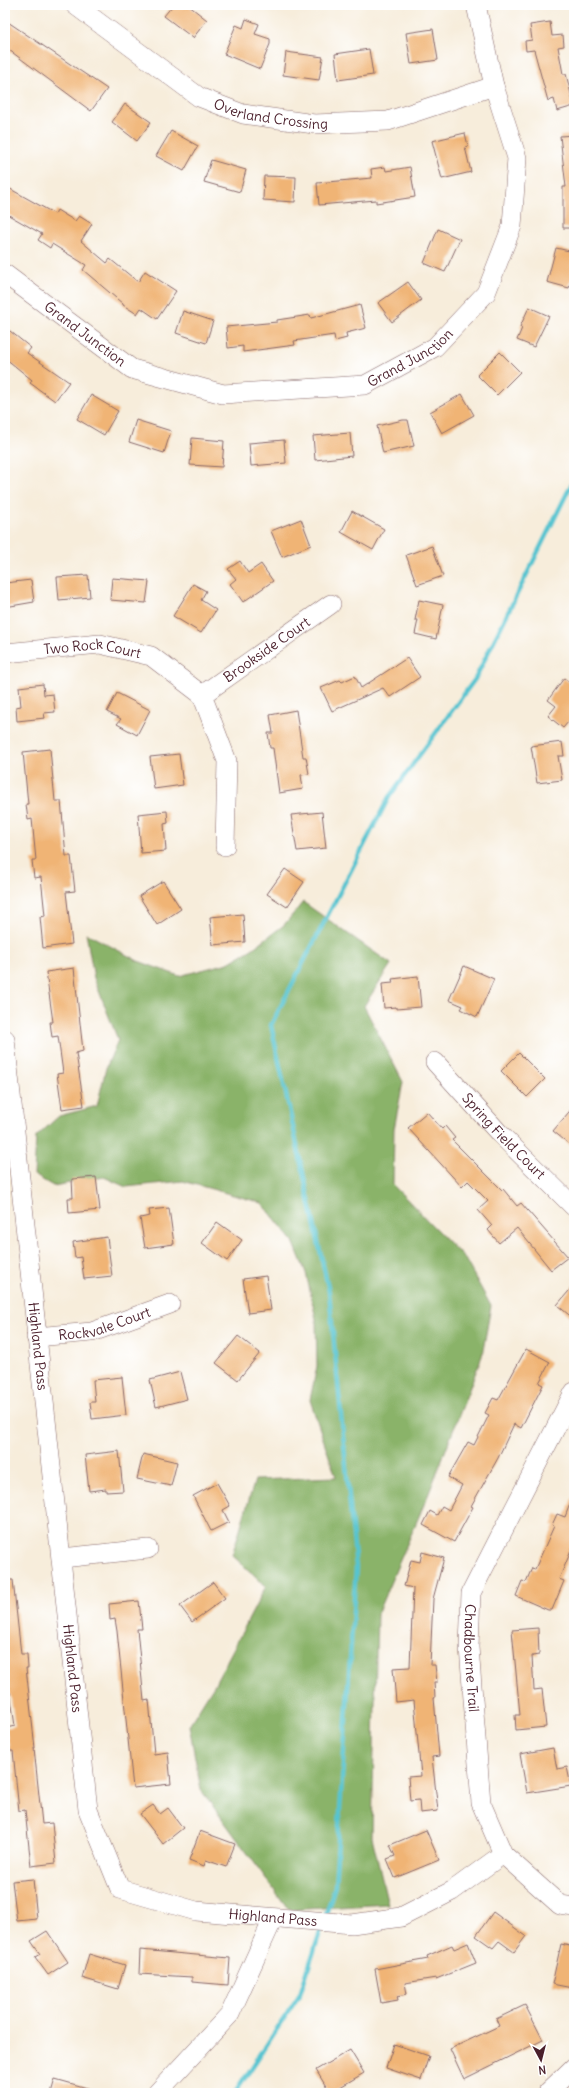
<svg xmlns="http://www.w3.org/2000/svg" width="579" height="2098" viewBox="0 0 579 2098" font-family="Delius,sans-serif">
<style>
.forest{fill:#8ab369;stroke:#6a694a}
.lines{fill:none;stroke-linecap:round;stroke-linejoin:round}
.stream{stroke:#57c4d0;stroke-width:4.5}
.building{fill:#f0b474}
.minor-casing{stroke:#876769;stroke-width:20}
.minor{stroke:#fff;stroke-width:19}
.labels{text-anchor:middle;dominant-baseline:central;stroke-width:3;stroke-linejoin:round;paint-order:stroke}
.street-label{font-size:14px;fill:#4a1f2b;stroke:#fff}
</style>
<rect width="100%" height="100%" fill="#fff"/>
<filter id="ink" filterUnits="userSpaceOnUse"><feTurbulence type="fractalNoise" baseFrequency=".025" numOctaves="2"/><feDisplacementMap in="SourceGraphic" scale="8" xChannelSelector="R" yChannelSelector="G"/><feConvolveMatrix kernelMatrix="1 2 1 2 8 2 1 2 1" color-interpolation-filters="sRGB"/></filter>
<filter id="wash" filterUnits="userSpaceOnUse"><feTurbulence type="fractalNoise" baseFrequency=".012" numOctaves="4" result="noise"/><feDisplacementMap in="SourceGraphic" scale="16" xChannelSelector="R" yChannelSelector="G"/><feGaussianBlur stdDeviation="0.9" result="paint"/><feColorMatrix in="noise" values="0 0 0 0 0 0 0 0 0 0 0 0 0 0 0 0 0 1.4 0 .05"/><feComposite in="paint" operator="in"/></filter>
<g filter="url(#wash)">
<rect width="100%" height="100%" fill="#f7eddb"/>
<polygon class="forest" points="303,902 391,964 364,1006 403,1082 394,1129 393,1185 465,1259 491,1306 482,1356 429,1493 377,1614 372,1837 388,1904 289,1910 201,1790 189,1725 216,1682 266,1586 232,1555 255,1480 336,1477 310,1400 317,1366 316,1319 306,1273 293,1241 262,1203 183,1181 126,1187 104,1177 53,1186 34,1175 36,1137 59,1116 97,1106 106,1068 118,1040 94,978 86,933 138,961 179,976 228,963 252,949 284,925"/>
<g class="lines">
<g class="stream">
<polyline points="325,1917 335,1886 356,1567 329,1292 271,1025 389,797 475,679 574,479"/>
<polyline points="235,2093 300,1994 322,1926"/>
</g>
</g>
<g id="blocks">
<g class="building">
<polygon points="173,5 188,5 207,20 193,38 164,16"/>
<polygon points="246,19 259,24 255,34 270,39 270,44 260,69 224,54 236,25 243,28"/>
<polygon points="5,20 107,89 91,111 5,47"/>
<polygon points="550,22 552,36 563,35 564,46 558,47 563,74 566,74 574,106 557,111 554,99 548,101 534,50 526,51 525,41 532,40 530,25"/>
<polygon points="433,29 438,60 411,64 406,33"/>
<polygon points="369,49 373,75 338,80 335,54"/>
<polygon points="286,52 323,57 319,80 283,75"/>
<polygon points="125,104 151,122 137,141 112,122"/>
<polygon points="171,131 198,146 184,171 156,156"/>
<polygon points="465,133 468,146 465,147 471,172 442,179 432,141"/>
<polygon points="574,135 574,228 563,228 563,187 566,187 560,136"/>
<polygon points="211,160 246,170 240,192 204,182"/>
<polygon points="385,167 386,171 410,167 415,197 376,203 376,200 319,205 317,183 372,178 371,169"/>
<polygon points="264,176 296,177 295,202 263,200"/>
<polygon points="5,186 55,214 57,210 75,221 79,216 92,224 81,241 107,263 110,259 138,282 145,271 176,291 157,319 141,308 137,314 123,305 123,304 83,270 86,265 52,244 50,248 38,240 42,234 5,213"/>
<polygon points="438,229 460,239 445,272 424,263"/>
<polygon points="556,248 574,252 574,271 569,288 547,282"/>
<polygon points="408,282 421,300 392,322 378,303"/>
<polygon points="360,305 366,328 346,333 347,338 335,341 334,335 294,341 295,345 243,352 243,346 228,348 226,327 277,322 277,320 310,315 311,318"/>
<polygon points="529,307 549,316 534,347 517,340 522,328 520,327"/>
<polygon points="183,311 213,321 206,343 176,333"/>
<polygon points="5,327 31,348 27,353 69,382 55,401 30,383 32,380 5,358"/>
<polygon points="500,352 520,372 497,395 477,375"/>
<polygon points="462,394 474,415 442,433 430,412"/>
<polygon points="91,395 118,411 104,435 77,419"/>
<polygon points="136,420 171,431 164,453 129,442"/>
<polygon points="403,420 408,420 414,446 383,453 377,426"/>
<polygon points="350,433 352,456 315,460 313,436"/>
<polygon points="192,438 224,441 222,467 190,465"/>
<polygon points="284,440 286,463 251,466 249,443"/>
<polygon points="352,511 384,529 373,550 341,532"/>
<polygon points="301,519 311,545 282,557 271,531"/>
<polygon points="432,546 443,576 417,585 406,555"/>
<polygon points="240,561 248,573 261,564 273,581 243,602 230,584 236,579 228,569"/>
<polygon points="88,575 90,597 59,600 57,577"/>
<polygon points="112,578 149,581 146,603 110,600"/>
<polygon points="31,580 34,602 5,607 5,583"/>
<polygon points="193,584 206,591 201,600 216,610 201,633 173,616"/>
<polygon points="419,600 443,605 436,639 415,634 418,620 415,620"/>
<polygon points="407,658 420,677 390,697 383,688 332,711 321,688 340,680 342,682 355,676 361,688"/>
<polygon points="564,678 574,686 574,715 563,728 548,716 556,706 548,700"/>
<polygon points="43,684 44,695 53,694 55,712 44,713 45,718 17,721 16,707 21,706 19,687"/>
<polygon points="117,693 150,710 137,735 117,724 121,719 107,712"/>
<polygon points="296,710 303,757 306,757 309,774 301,775 303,789 279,793 273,748 270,748 268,733 273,733 270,715"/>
<polygon points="562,742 564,756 558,756 562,780 537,783 531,746"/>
<polygon points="50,749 55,801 61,801 66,856 71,856 75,891 66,892 72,944 43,948 40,917 45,916 41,877 34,878 32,860 36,860 32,819 28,820 26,804 28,804 23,752"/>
<polygon points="179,754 183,785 154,789 150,757"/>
<polygon points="167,811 168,823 164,824 166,851 141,853 138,814"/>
<polygon points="322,812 326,848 297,851 291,815"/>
<polygon points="285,869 304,882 287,907 267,894"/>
<polygon points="163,881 181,909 157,925 139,896"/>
<polygon points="243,914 245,942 213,945 210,917"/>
<polygon points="464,966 494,979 477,1017 461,1009 463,1006 449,1000"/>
<polygon points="74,968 83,1051 76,1053 84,1106 62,1109 57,1074 63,1073 58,1036 52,1037 50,1022 53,1022 46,972"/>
<polygon points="418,976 421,1007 396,1009 396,1007 384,1008 382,984 393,983 392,979"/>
<polygon points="519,1053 545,1079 527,1097 501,1071"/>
<polygon points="574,1106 574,1148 553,1131"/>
<polygon points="427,1112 442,1129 445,1126 455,1138 452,1140 502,1190 503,1189 517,1206 521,1203 568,1257 551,1270 517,1228 499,1243 488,1230 492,1226 478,1210 488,1201 468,1181 462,1187 408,1128"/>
<polygon points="96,1177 100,1210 69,1213 68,1198 73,1198 72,1179"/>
<polygon points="169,1208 174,1244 145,1248 140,1218 150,1216 149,1210"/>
<polygon points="217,1222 242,1240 227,1261 202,1243"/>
<polygon points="107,1237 112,1276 84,1279 81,1257 75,1258 73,1242"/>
<polygon points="266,1276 271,1310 248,1313 243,1279"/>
<polygon points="574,1285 574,1319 557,1305"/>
<polygon points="238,1336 260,1353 238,1380 216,1363"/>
<polygon points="526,1349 550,1362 539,1383 543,1385 521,1428 514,1424 498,1458 471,1506 473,1507 454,1542 423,1525 430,1511 437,1515 442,1506 449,1510 462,1485 448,1477 468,1442 474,1445 489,1415 485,1413 493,1398 498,1400"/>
<polygon points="180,1372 187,1399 156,1407 150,1380"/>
<polygon points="122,1377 126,1415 92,1419 90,1402 95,1402 93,1380"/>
<polygon points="119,1451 123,1491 106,1492 106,1489 89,1491 85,1455"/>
<polygon points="143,1454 177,1462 171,1486 137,1479"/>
<polygon points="217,1483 230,1506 223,1510 229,1522 211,1531 193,1496"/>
<polygon points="573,1496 574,1544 559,1579 564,1581 552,1610 548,1610 516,1596 522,1581 526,1582 532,1568 535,1569 554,1526 552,1525 557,1514 565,1517"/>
<polygon points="422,1552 444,1558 433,1599 430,1665 435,1665 437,1682 434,1682 435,1698 434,1698 439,1756 432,1757 438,1811 420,1813 419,1800 410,1801 408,1777 421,1776 414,1700 396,1702 393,1668 410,1667 413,1588 404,1586 411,1560 420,1562"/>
<polygon points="5,1580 13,1580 21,1654 27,1654 28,1668 26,1668 35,1748 34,1748 42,1824 52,1823 56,1863 31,1866 25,1810 19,1811 13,1751 10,1751 6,1728 15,1726 10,1692 5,1693"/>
<polygon points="213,1582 225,1598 192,1622 180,1606"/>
<polygon points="139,1601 142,1629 137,1629 144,1701 149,1700 154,1754 168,1752 171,1784 133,1788 117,1631 115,1619 110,1620 109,1604"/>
<polygon points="538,1628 539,1655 532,1656 534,1690 542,1689 546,1727 516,1730 515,1715 520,1715 512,1630"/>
<polygon points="553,1748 557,1769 567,1767 571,1786 527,1793 520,1754"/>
<polygon points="153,1805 160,1814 168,1808 183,1828 163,1844 140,1814"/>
<polygon points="426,1830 439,1860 395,1878 387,1859 395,1856 390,1845"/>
<polygon points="200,1831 235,1844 226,1867 206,1860 204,1866 189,1860"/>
<polygon points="33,1879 37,1919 17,1921 12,1881"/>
<polygon points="493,1912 526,1936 514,1952 499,1941 493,1948 476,1936"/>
<polygon points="47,1931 68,1962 48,1975 35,1957 40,1954 31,1941"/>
<polygon points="468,1943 476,1963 436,1979 436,1978 405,1983 407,1994 397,1996 398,2000 381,2003 375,1969 428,1959 427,1956 452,1945 454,1949"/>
<polygon points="561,1944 574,1947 574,1977 572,1988 552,1984"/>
<polygon points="140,1950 230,1958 228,1985 192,1982 192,1977 139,1974"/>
<polygon points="89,1954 125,1965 118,1989 82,1978"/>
<polygon points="525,2005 543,2040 464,2079 450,2049 499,2026 496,2019"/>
<polygon points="394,2044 429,2056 421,2080 386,2068"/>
<polygon points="350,2050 364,2073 330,2093 316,2070"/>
<polygon points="55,2079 91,2089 91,2093 51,2093"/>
</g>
</g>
</g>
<g filter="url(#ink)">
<use href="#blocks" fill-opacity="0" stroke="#876769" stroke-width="1"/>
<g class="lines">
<defs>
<g id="minor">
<path id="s1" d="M75 5 199 97 243 114 314 124 388 121 494 86"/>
<path id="s2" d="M5 274 132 369 223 394 365 385 435 347 486 293 512 226 517 158 494 86 476 5"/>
<path id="s3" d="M5 653 100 644 151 656 202 695 227 761 225 846"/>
<path id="s4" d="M202 695 331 604"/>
<path id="s5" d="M5 1039 88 1810 120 1889 196 1911 352 1924 401 1917 452 1891 503 1854"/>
<path id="s6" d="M435 1062 500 1134 574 1207"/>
<path id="s7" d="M36 1337 92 1332 170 1304"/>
<path id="s8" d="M574 1392 471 1593 469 1647 481 1803 503 1854 560 1905 574 1907"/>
<polyline points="62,1558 148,1549"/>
<polyline points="157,2093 230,2014 273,1919"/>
<polyline points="547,2093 574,2067"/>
</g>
</defs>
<use href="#minor" class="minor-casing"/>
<use href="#minor" class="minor"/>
</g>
</g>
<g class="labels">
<g class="street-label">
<text stroke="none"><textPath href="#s1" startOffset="229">Overland Crossing</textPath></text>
<text stroke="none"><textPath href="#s2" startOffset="100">Grand Junction</textPath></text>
<text stroke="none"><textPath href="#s2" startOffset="448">Grand Junction</textPath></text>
<text stroke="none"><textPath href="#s4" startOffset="79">Brookside Court</textPath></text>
<text stroke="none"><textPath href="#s3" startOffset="88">Two Rock Court</textPath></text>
<text stroke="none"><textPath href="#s6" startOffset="101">Spring Field Court</textPath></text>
<text stroke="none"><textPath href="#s7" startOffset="70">Rockvale Court</textPath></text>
<text stroke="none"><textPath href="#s5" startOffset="309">Highland Pass</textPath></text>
<text stroke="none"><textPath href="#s8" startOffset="291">Chadbourne Trail</textPath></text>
<text stroke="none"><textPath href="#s5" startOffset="633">Highland Pass</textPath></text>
<text stroke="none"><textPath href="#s5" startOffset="1017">Highland Pass</textPath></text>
</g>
</g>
<rect width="579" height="2098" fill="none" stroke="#fff" stroke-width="20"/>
<g transform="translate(541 2060) rotate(173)" stroke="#ffffff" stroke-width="3" paint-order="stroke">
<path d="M0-3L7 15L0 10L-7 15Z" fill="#4a1f2b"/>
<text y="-6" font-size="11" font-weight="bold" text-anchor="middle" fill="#4a1f2b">N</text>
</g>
</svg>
